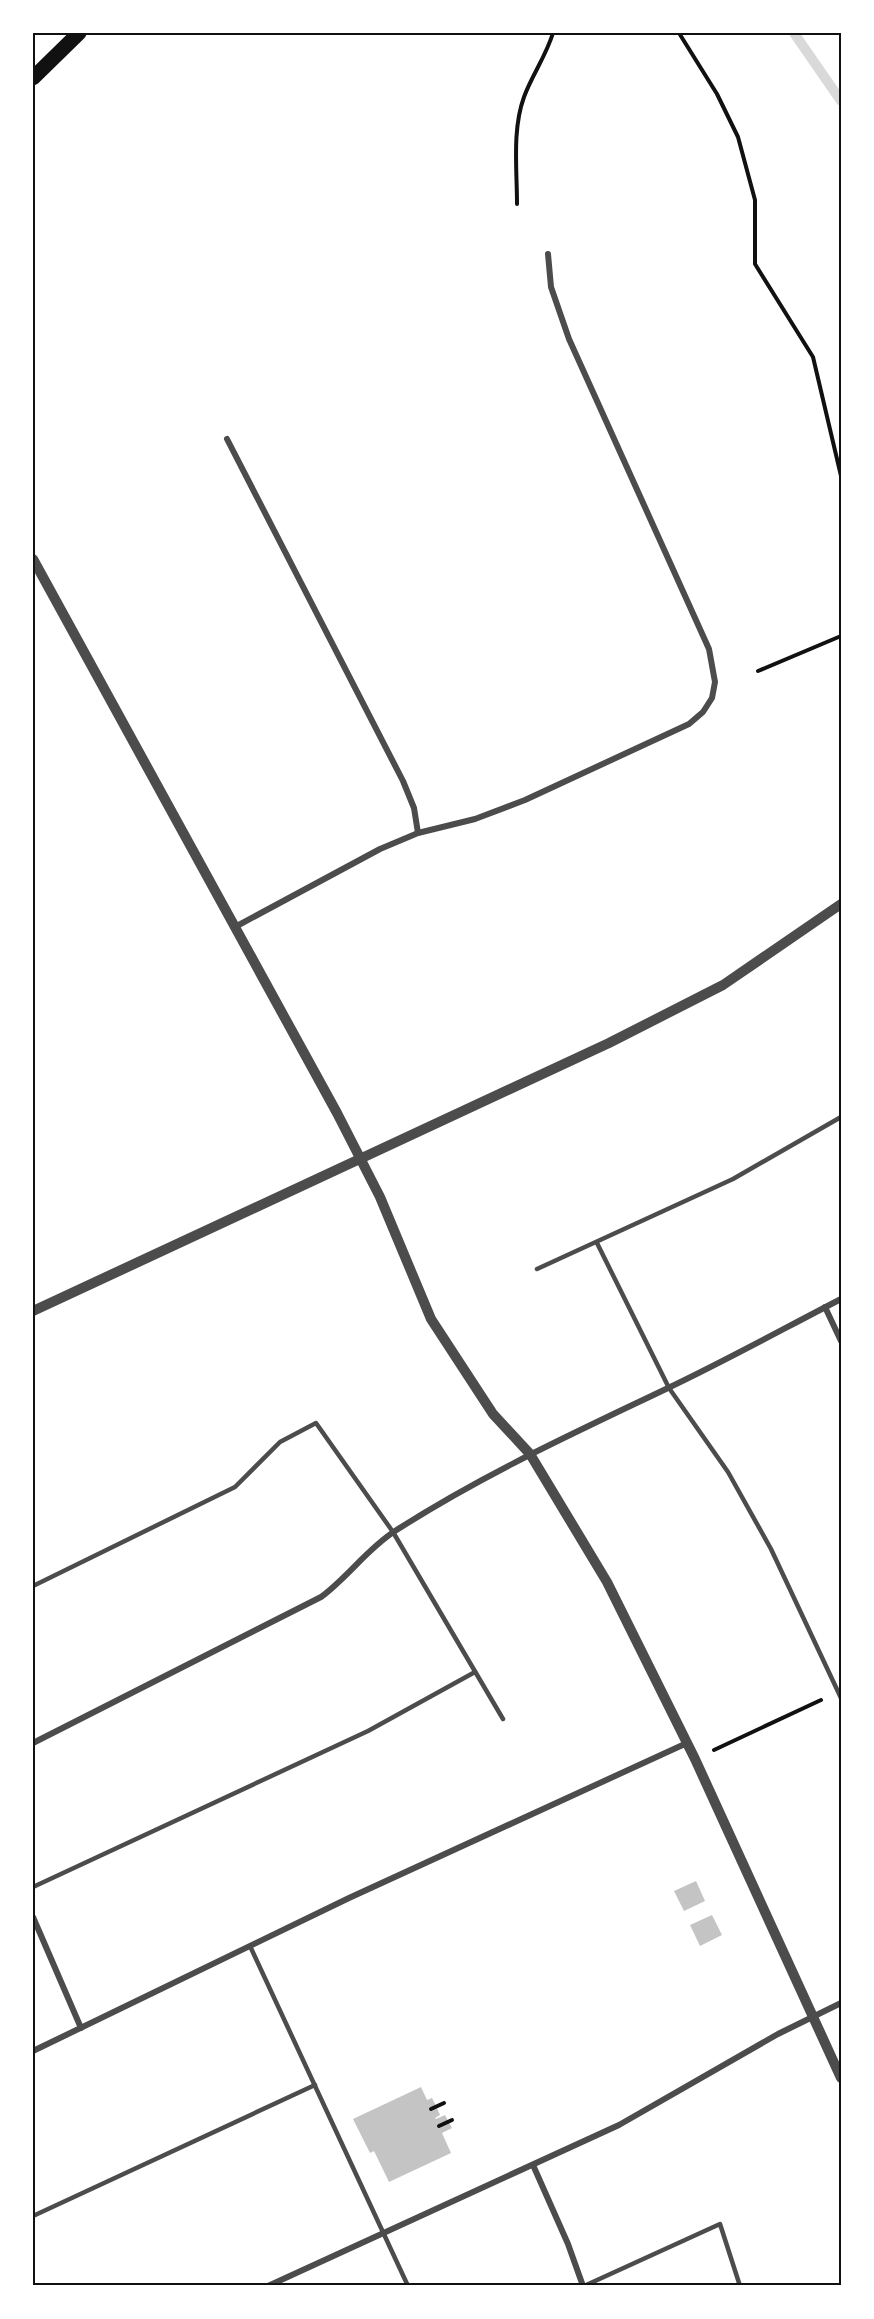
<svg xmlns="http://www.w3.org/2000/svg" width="874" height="2319" viewBox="0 0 874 2319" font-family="Helvetica,sans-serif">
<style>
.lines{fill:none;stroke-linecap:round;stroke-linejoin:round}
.stream{stroke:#d9d9d9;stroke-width:10}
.building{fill:#c4c4c4}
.path{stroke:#111;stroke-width:4}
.service{stroke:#4c4c4c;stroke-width:4.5}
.minor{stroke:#4c4c4c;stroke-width:6}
.tertiary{stroke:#4c4c4c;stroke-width:10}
.primary{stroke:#111;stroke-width:15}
.neatline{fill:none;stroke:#111;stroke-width:2}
</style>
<rect width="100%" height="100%" fill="#fff"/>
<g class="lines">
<polyline class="stream" points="794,33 841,101"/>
</g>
<g class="building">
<polygon points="696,1881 705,1901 684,1911 674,1891"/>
<polygon points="712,1915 722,1935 700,1946 690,1925"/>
<polygon points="421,2087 427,2100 432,2098 436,2106 440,2115 435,2118 436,2119 445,2115 452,2128 442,2133 451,2153 389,2182 374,2151 370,2153 353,2119"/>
</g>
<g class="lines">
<g class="path">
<polyline points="679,33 717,94 738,137 755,200 755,264 813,357 841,476"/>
<path d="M517 204C517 169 512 130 524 97 532 75 546 56 553 33"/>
<polyline points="758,671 841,636"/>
<polyline points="714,1750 821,1700"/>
<polyline points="431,2109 444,2103"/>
<polyline points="439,2126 452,2120"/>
</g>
<g class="service">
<polyline points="597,1243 669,1388 728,1472 771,1549 841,1698"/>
<polyline points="537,1269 733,1179 841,1117"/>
<polyline points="33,1586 235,1487 280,1442 316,1423 393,1532 503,1719"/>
<polyline points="33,1887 368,1731 475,1672"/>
<polyline points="250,1946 408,2286"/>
<polyline points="33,2216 315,2085"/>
<polyline points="584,2286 720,2224 740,2286"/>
</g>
<g class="minor">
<polyline points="227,439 403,781 414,808 418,833"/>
<polyline points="235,927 380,849 418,833 475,819 525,800 689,724 703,712 712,698 715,682 709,649 569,339 551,287 548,254"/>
<polyline points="825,1307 841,1341"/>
<path d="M33 1743 321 1597C348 1577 367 1549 395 1531 482 1475 574 1433 666 1389 725 1361 783 1329 841 1299"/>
<polyline points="33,1917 81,2028"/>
<polyline points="33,2051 349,1898 687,1743"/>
<polyline points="533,2165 568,2244 583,2286"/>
<polyline points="268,2286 619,2125 778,2034 841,2003"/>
</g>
<g class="tertiary">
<polyline points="33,559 337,1113 380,1197 431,1319 493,1414 530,1454 607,1582 695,1759 841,2078"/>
<polyline points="33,1311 609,1043 723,985 841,904"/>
</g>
<polyline class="primary" points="33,78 79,33"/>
</g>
<rect width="874" height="2319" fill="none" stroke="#ffffff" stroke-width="69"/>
<rect x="34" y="34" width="806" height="2250" class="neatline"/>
</svg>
